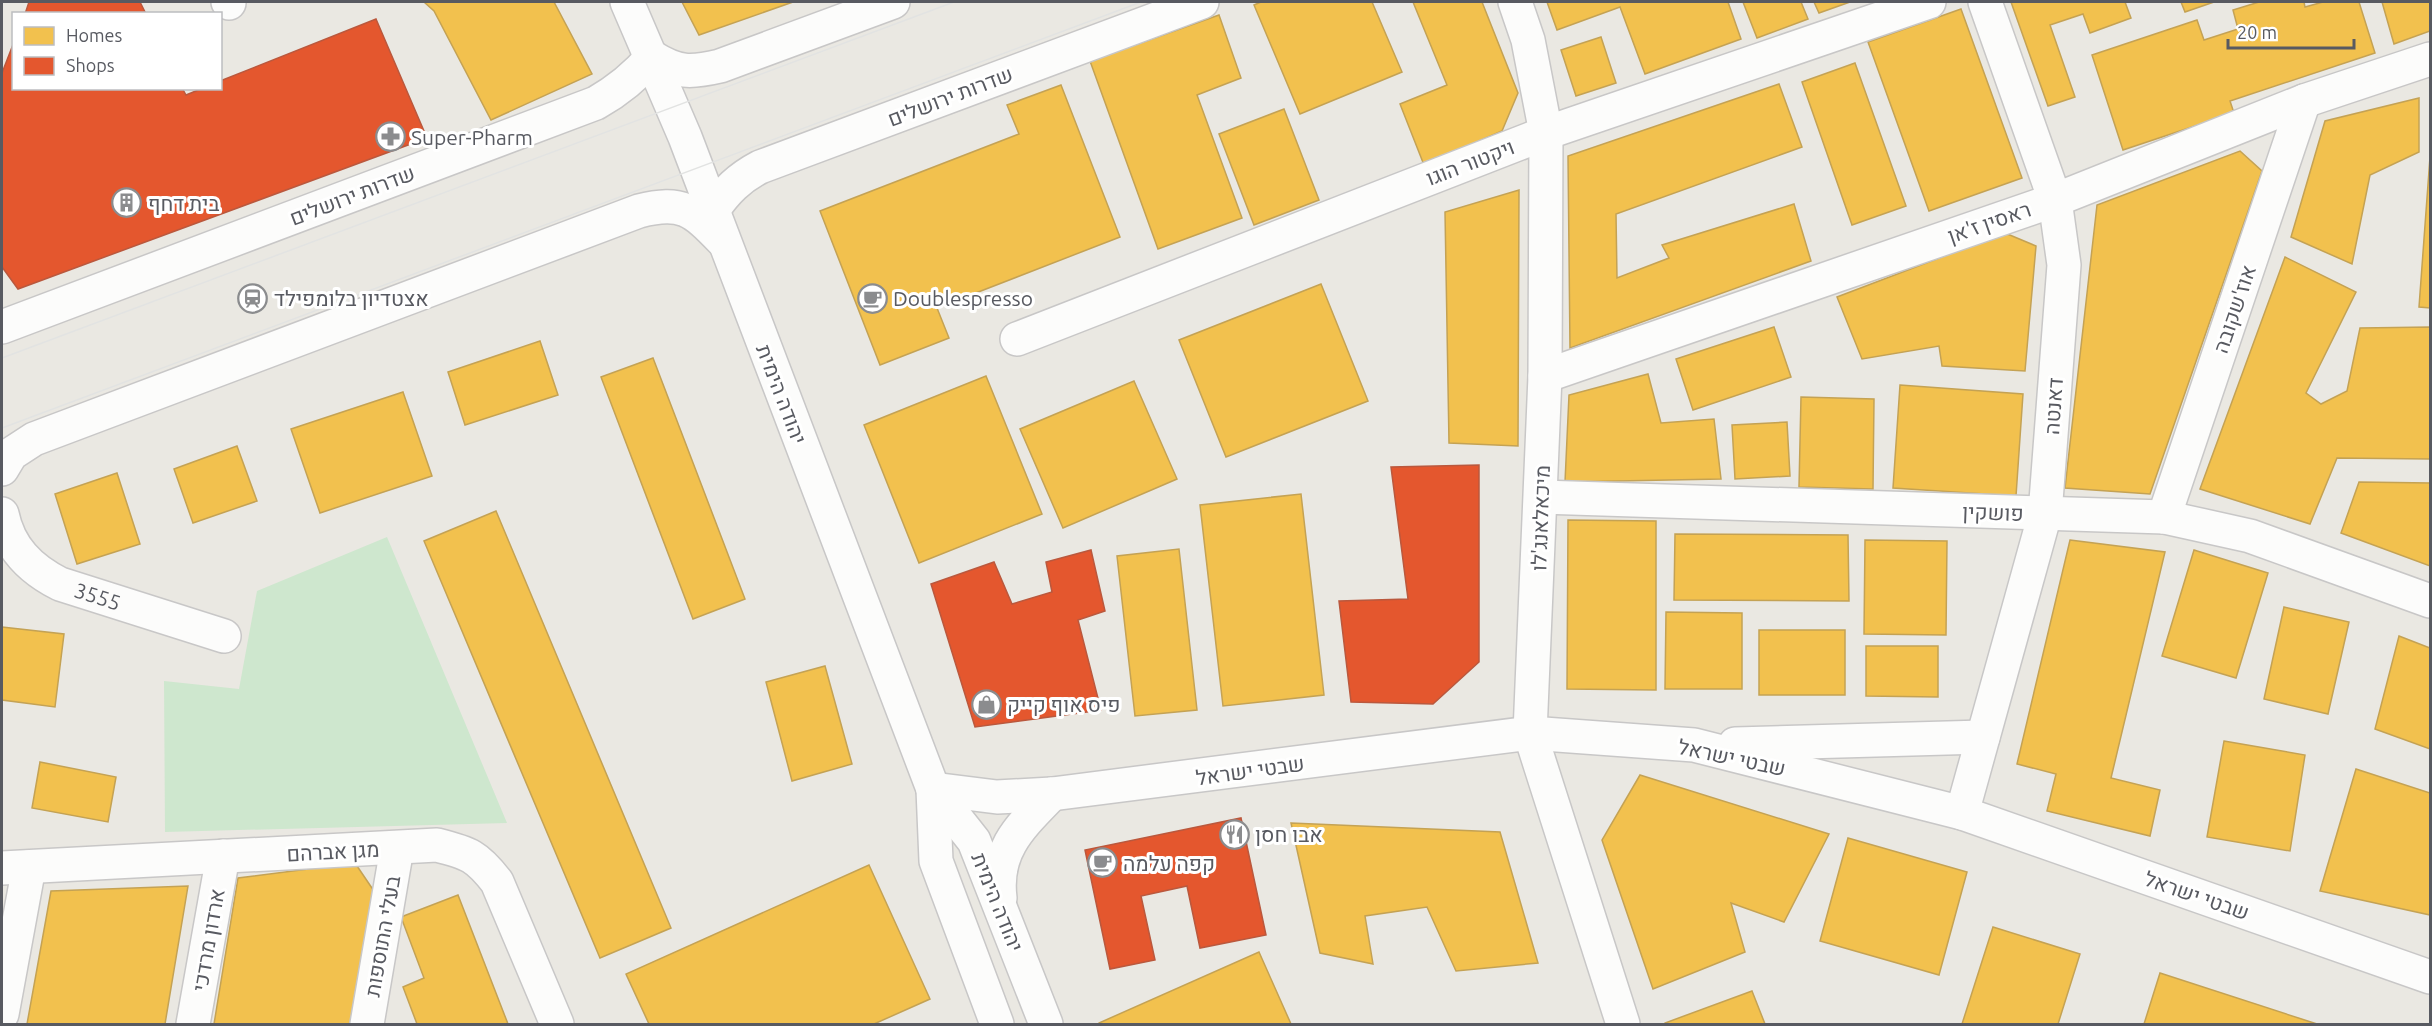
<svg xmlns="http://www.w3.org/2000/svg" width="2432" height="1026" viewBox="0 0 2432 1026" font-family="Ubuntu,Heebo,sans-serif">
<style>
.green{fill:#cee7ce}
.homes{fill:#f2c14e;stroke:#c4a254;stroke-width:1.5}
.shops{fill:#e4572e;stroke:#ba583d;stroke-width:1.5}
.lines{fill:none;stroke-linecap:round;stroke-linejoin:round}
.minor-casing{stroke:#c8c7c7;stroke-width:36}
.minor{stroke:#fcfcfb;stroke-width:33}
.tram{stroke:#e2e3e2;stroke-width:1.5}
.labels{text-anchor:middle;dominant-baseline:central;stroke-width:6;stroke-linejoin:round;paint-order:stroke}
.street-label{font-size:21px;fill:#585a61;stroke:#fff}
.poi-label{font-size:21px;fill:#585a61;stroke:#fff;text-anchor:start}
</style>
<rect width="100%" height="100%" fill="#eae8e2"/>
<polygon class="green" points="387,537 507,823 165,832 164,681 239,689 257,591"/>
<g class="homes">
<polygon points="424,2 554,2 592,74 491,120 434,11"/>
<polygon points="682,2 793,2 699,35"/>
<polygon points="1261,2 1372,2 1402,72 1300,114 1254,5"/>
<polygon points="1413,2 1482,2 1518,93 1502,131 1424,165 1400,104 1447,85"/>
<polygon points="1547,2 1728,2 1741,39 1645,74 1620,7 1557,30"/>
<polygon points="1743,2 1801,2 1808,19 1757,38"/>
<polygon points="1814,2 1850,2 1819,13"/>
<polygon points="2011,2 2125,2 2131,18 2090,33 2083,14 2050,25 2075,97 2048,106"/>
<polygon points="2181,2 2214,2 2185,12"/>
<polygon points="2259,2 2304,2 2305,7 2323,2 2359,2 2375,53 2230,101 2234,113 2123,150 2092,55 2197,20 2204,40 2238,29 2233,10"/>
<polygon points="2382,2 2430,2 2430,31 2394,44"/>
<polygon points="1961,9 2022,178 1929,211 1868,42"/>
<polygon points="1219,15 1241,78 1197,95 1242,218 1158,249 1090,61"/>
<polygon points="1601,37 1616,83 1576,96 1561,50"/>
<polygon points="1855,63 1906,206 1852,225 1802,82"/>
<polygon points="1779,84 1802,147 1616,214 1617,278 1669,258 1662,245 1794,204 1811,261 1570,348 1568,156"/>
<polygon points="1061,85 1120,237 937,308 949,338 880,365 820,211 1019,134 1007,105"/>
<polygon points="2419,98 2419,152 2370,175 2352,264 2291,237 2325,121"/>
<polygon points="1284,109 1319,200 1254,225 1219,134"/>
<polygon points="2240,151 2262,171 2150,494 2065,488 2097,205"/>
<polygon points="2430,157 2430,308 2419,307"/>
<polygon points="1519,190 1518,446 1449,443 1445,212"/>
<polygon points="2005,233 2036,246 2025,371 1942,366 1939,346 1862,359 1837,297"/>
<polygon points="2285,257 2356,292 2306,393 2321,404 2347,391 2360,328 2430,327 2430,459 2337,458 2310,524 2200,489"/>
<polygon points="1321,284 1368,401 1226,457 1179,340"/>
<polygon points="1774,327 1791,377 1693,410 1676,359"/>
<polygon points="540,341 558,395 465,425 448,372"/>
<polygon points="653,358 745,599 693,619 601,377"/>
<polygon points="1648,374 1661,423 1714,419 1721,479 1565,482 1569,395"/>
<polygon points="986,376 1042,514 919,563 864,425"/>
<polygon points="1134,381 1177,479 1063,528 1020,429"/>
<polygon points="1900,385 2023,394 2016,496 1893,488"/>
<polygon points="403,392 432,476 320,513 291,429"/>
<polygon points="1801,397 1874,399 1873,489 1799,487"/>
<polygon points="1787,422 1790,476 1735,479 1732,425"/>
<polygon points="237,446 257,501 193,523 174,469"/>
<polygon points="117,473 140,544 77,564 55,494"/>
<polygon points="2359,482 2430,483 2430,566 2341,533"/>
<polygon points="1301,494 1324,695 1223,706 1200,505"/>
<polygon points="496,511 671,928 600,958 424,541"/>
<polygon points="1568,520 1656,521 1656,690 1567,689"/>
<polygon points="1675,534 1848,535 1849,601 1674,600"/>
<polygon points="1865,540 1947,541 1946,635 1864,634"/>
<polygon points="2070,540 2165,552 2111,778 2160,790 2150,836 2047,811 2056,774 2017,764"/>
<polygon points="1179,549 1197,710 1135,716 1117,556"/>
<polygon points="2194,550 2268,573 2236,678 2162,656"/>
<polygon points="2284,607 2349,622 2328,714 2264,699"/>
<polygon points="1666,612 1742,613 1742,689 1665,689"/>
<polygon points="2,627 64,634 55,707 2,700"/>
<rect x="1759" y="630" width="86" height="65"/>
<polygon points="2399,636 2430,648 2430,749 2375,729"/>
<polygon points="1866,646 1938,646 1938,697 1866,696"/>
<polygon points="825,666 852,764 792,781 766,682"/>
<polygon points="2224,741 2305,755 2290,851 2207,837"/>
<polygon points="40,762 116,777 108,822 32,808"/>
<polygon points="2356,769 2430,793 2430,915 2320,891"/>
<polygon points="1640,775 1829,834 1784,922 1731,903 1745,952 1653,989 1602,840"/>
<polygon points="1291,823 1500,832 1538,963 1456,971 1427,907 1365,916 1373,964 1320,953"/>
<polygon points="1848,838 1967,872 1939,975 1820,941"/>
<polygon points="355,863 380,900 353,1024 214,1024 238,878"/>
<polygon points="869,865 930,999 874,1024 649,1024 626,974"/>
<polygon points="188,886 165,1024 27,1024 51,891"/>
<polygon points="458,895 508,1024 417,1024 403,987 424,978 401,917"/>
<polygon points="1993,927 2080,954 2058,1024 1962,1024"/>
<polygon points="1259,952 1291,1024 1099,1024 1099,1023"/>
<polygon points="2160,973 2317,1024 2144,1024"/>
<polygon points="1752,991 1765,1024 1665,1024 1665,1023"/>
</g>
<g class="shops">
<polygon points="29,2 140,2 146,14 25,14"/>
<polygon points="376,19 427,138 18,289 2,267 2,73 14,42 14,88 182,88 186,95 203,88 220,88 220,81"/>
<polygon points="1479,465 1479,662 1433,704 1351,702 1339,601 1408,599 1391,467"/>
<polygon points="1091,550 1105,611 1078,620 1101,710 975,727 931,584 994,562 1012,604 1052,592 1046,562"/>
<polygon points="1241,818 1266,935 1200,948 1187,886 1141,896 1155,960 1110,969 1085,850"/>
</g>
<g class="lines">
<defs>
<g id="minor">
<polyline points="228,2 229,3"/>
<polyline points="627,2 685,137 933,789 974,841 1046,1024"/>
<polyline points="1515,2 1528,40 1546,133 1545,376 1530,733 1623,1024"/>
<path d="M713 210C726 191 739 178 760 167L1202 2"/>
<path d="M2 327 596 103C619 90 635 77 652 57 678 73 690 73 720 66L893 2"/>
<polyline points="1017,339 1546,133 1929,2"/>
<polyline points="1545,376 2055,200 2304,101 2430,59"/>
<path d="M2 469 11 454 34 439 639 211C682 200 693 210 722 240"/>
<polyline points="1541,497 2164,517 2250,536 2430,601"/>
<path id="s1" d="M2 514C9 548 30 569 60 584L224 636"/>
<polyline points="2164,517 2304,101"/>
<polyline points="1735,744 1983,737"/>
<polyline points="933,789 997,797 1052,794 1530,733 1694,745 1962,813 2430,977"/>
<polyline points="933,789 936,861 997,1024"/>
<polyline points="1962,813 2045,514 2064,265 2055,200 1985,2"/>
<path d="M2 868 437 845C469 853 477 856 497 882L557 1024"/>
<path d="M1000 898C994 850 1021 826 1052 794"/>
<polyline points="2,1014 29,867"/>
<polyline points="193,1024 223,856"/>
<polyline points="367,1024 397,848"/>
</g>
</defs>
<use href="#minor" class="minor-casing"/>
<use href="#minor" class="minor"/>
<g class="tram">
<polyline points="2,358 954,2"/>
<polyline points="2,428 1141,2"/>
</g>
</g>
<defs>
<symbol id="pharmacy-ring" viewBox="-11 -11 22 22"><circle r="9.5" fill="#fff" stroke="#8b8c8e" stroke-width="1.5"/><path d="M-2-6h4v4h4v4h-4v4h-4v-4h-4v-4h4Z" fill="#8b8c8e"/></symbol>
<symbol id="building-ring" viewBox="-11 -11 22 22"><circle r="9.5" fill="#fff" stroke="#8b8c8e" stroke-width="1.5"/><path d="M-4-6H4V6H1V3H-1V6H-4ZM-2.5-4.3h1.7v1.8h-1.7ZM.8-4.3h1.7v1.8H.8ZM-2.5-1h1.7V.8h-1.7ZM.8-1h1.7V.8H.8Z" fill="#8b8c8e"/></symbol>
<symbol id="station-ring" viewBox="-11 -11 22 22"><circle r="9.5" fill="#fff" stroke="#8b8c8e" stroke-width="1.5"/><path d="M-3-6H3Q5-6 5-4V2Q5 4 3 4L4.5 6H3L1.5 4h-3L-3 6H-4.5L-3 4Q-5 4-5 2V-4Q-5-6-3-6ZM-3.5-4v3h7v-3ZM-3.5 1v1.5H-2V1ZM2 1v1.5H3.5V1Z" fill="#8b8c8e"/></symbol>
<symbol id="cafe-ring" viewBox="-11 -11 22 22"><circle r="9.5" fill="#fff" stroke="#8b8c8e" stroke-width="1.5"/><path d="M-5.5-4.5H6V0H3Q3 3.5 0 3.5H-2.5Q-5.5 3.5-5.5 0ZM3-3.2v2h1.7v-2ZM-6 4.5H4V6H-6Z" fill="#8b8c8e"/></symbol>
<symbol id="shop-ring" viewBox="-11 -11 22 22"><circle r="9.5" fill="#fff" stroke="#8b8c8e" stroke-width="1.5"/><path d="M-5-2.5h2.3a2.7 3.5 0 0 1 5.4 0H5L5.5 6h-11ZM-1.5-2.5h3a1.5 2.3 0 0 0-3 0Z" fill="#8b8c8e"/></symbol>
<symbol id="restaurant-ring" viewBox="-11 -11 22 22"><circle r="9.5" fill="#fff" stroke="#8b8c8e" stroke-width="1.5"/><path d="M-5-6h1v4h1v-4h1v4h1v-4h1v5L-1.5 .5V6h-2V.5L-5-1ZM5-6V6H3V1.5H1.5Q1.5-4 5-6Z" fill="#8b8c8e"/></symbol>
</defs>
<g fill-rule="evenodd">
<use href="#pharmacy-ring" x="374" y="120" width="33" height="33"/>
<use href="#building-ring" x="110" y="186" width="33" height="33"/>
<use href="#station-ring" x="236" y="282" width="33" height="33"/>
<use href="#cafe-ring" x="856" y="282" width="33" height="33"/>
<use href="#shop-ring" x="970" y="688" width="33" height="33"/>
<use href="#restaurant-ring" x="1218" y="818" width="33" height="33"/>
<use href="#cafe-ring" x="1086" y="846" width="33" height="33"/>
</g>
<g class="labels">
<g class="street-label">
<text transform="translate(950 96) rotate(-21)">שדרות ירושלים</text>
<text transform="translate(1470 162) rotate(-21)">ויקטור הוגו</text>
<text transform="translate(352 195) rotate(-21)">שדרות ירושלים</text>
<text transform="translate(1989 222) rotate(-19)">ראסין ז'אן</text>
<text transform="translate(2234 309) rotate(-71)">אוז'שקובה</text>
<text transform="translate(782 394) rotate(69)">יהודה הימית</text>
<text transform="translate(2053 406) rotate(-86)">דאנטה</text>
<text transform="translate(1993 512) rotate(2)">פושקין</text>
<text transform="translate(1540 518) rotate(-88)">מיכאלאנג'לו</text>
<text stroke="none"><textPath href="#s1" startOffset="134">3555</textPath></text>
<text transform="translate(1732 757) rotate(12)">שבטי ישראל</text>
<text transform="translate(1250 770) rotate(-8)">שבטי ישראל</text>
<text transform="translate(333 851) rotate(-3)">מגן אברהם</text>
<text transform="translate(2197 895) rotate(19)">שבטי ישראל</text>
<text transform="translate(998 902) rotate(68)">יהודה הימית</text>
<text transform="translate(382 936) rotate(-80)">בעלי התוספות</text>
<text transform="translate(208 940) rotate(-80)">ארדון מרדכי</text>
</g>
<g class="poi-label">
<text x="411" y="137">Super-Pharm</text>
<text x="148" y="203">בית דחף</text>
<text x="274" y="298">אצטדיון בלומפילד</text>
<text x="893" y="298">Doublespresso</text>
<text x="1007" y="704">פיס אוף קייק</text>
<text x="1255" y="834">אבו חסן</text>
<text x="1123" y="863">קפה עלמה</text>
</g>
</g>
<rect width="2432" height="1026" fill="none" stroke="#585a61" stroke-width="6"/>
<rect x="12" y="12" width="210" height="78" fill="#ffffff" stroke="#bcbdc0" stroke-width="1.5"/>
<rect x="24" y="27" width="30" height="18" fill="#f2c14e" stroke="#bcbdc0" stroke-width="1.5"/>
<text x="66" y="42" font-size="18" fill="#585a61">Homes</text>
<rect x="24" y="57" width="30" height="18" fill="#e4572e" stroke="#bcbdc0" stroke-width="1.5"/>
<text x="66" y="72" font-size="18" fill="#585a61">Shops</text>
<path d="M2228 39v9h126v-9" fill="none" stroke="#585a61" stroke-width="3"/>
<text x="2237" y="39" font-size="18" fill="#585a61" stroke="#ffffff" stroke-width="4.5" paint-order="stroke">20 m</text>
</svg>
